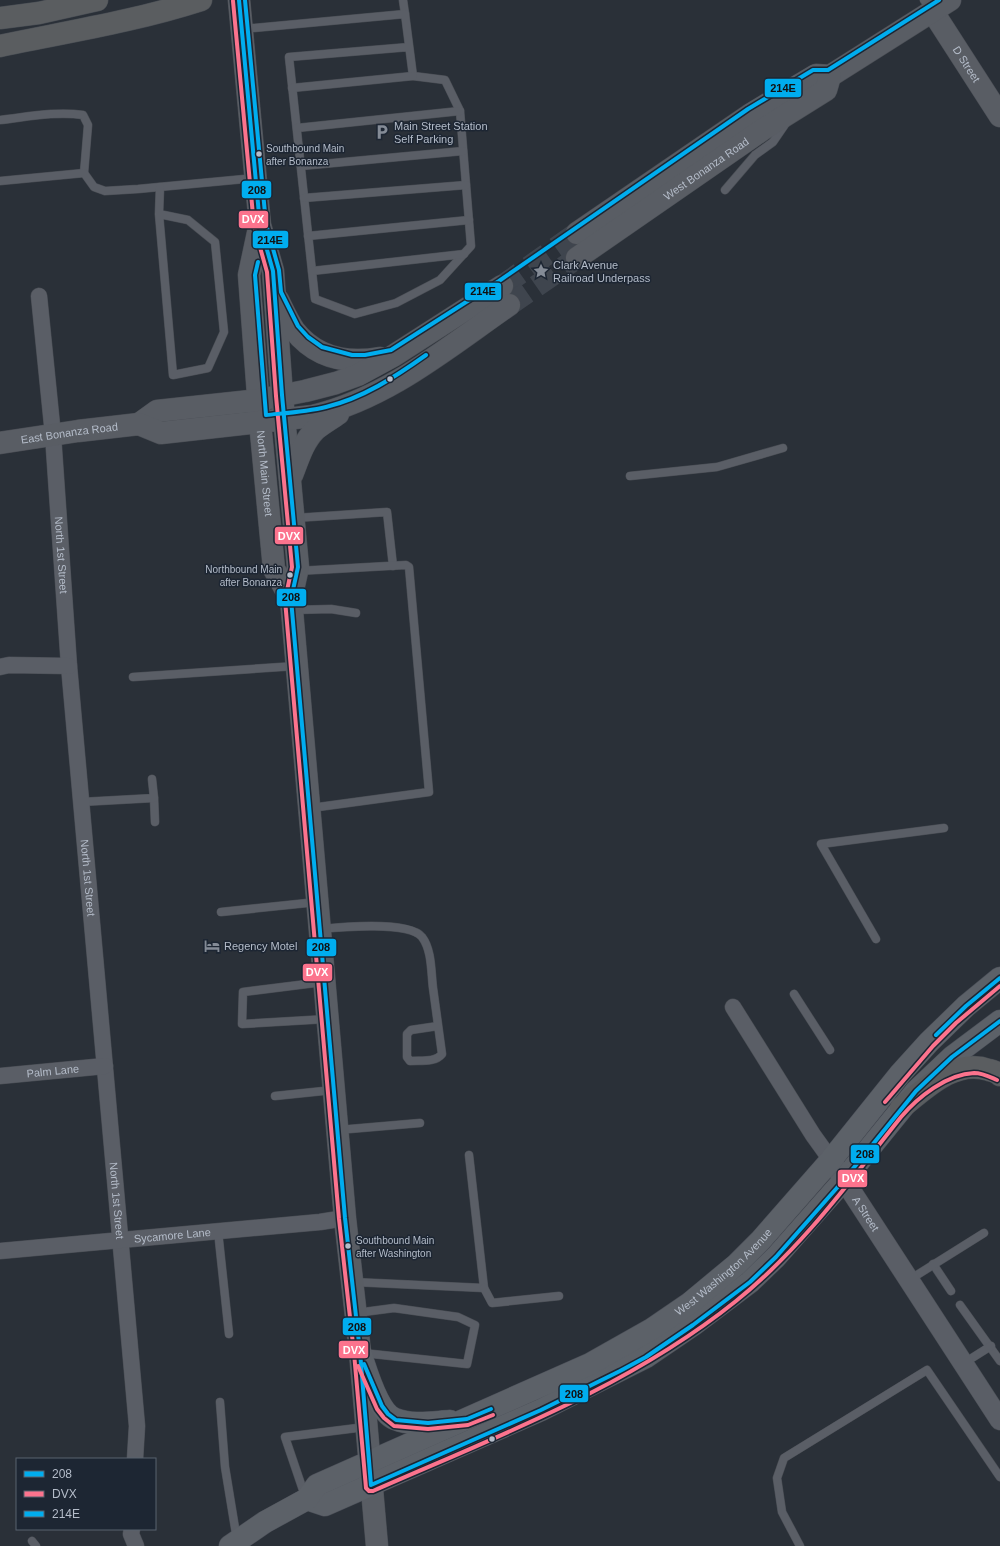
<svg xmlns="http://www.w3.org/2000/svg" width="1000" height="1546" viewBox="0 0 1000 1546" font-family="Helvetica,sans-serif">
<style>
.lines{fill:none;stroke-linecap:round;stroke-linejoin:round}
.secondary-tunnel{stroke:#3f454e;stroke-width:22;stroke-dasharray:22 11;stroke-linecap:butt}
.service-casing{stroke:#484c53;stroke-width:9}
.minor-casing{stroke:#484c53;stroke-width:17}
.tertiary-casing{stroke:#484c53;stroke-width:21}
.secondary-casing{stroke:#484c53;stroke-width:23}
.primary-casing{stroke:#484c55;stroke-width:23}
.motorway-casing{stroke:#474c53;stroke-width:23}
.service{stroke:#5a5e66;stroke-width:8}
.minor{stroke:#5a5e66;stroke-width:16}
.tertiary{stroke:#5a5e66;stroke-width:20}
.secondary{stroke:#595d64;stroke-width:22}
.primary{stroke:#5c6168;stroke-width:22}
.motorway{stroke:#5a5d60;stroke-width:22}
.bus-1-casing{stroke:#1d2633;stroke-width:7}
.bus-2-casing{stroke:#1d2633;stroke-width:7}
.bus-3-casing{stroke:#1d2633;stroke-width:7}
.bus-1{stroke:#00adef;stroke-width:4}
.bus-2{stroke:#fc738d;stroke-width:4}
.bus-3{stroke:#00adef;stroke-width:4}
.bus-dot{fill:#b4bcc9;stroke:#1d2633;stroke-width:1.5}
.labels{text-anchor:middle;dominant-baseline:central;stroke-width:3;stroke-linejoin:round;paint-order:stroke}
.bus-label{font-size:10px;fill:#b4bcc9;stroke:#1d2633;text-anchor:start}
.street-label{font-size:11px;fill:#b4bcc9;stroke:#1d2633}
.poi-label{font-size:11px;fill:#b4bcc9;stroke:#1d2633;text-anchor:start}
.line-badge{stroke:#1d2633;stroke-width:1.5}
.badge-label{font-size:11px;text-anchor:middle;font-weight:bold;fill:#fff}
.pale-badge-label{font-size:11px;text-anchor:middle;font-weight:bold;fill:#111}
</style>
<rect width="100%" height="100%" fill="#2a3038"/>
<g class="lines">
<g class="secondary-tunnel">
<polyline points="502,286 577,233"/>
<polyline points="509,305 577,258"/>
</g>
<defs>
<g id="service">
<polyline points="403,0 405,14"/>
<polyline points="924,0 932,11"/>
<polyline points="242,29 405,14 413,76 445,80 460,111 471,246 440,280 396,303 355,314 315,299 289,57 409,47"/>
<polyline points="292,88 413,76"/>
<path d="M0 120C27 117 56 111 83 115L88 125 84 173"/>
<polyline points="297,128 460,111"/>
<polyline points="301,166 463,151"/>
<polyline points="0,181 84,173 94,187 105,191 138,189 255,178"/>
<polyline points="725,190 755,155 773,142 786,123"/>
<polyline points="304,198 466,185"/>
<polyline points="159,214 188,220 215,242 224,332 208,368 173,375 159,214 160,187"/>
<polyline points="308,236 469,220"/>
<polyline points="312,271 464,254"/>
<polyline points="630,476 717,467 783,448"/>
<polyline points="295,518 387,512 393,566"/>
<polyline points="297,571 406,565 409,567 429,792 311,808"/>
<polyline points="293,610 331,609 356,613"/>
<polyline points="133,677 296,666"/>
<polyline points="154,798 155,822"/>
<polyline points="81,802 154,798 152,779"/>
<polyline points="221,912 317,902"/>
<path d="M321 929C341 927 409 921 422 937 432 950 431 972 433 988 436 1010 439 1032 442 1054 435 1063 420 1060 410 1061L407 1057V1034L411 1030 438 1026"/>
<polyline points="876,939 821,844 944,828"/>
<polyline points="323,982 243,992 242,1024 327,1019"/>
<polyline points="794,994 830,1050"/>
<polyline points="275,1096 333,1090"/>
<polyline points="338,1130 420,1123"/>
<polyline points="218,1231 229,1334"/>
<polyline points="933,1264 951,1291"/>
<polyline points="909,1280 984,1233"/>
<polyline points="353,1282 484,1288 469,1155"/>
<polyline points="484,1288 492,1303 559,1296"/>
<polyline points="960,1305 1000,1361"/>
<polyline points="356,1313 394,1308 458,1317 475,1325 467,1364 363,1353"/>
<polyline points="964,1363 991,1346"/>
<polyline points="220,1402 225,1467 237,1540"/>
<polyline points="305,1496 285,1437 365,1427"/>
<polyline points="32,1541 36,1546"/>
<polyline points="800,1546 782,1512 777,1478 784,1458 927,1370 1000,1477"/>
</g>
<g id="minor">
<path id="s1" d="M39 296 53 435 69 666 137 1426 135 1459"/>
<polyline points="0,667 9,665 69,666"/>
<polyline points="733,1007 813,1135 831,1160"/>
<path id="s2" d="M0 1076 105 1066"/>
<path id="s3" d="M0 1251 320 1222 345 1218"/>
<polyline points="132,1529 131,1534 136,1546"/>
</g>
<g id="tertiary">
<path id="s4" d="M831 1160 1000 1420"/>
</g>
<g id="secondary">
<polyline points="239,0 260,225 273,271 282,395 298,567 291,599 345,1218 360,1352 377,1546"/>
<path id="s5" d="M933 12 1000 116"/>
<path id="s6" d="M259 228 249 275 260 422 274 569 291 599"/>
<polyline points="577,233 751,114 816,75 830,76 950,0"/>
<path id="s7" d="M577 258 762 130 826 90 830 76"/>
<path d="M278 300C283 310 288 321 294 330 316 358 347 364 380 358"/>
<polyline points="139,424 157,411 259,400 305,391 336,383 358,375 393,356 502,286"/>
<path id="s8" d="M0 443 78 431 139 424 161 433 313 416C388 398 447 348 509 305"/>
<path d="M292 475C298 460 303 442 315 430 322 424 331 419 338 414"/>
</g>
<g id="primary">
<path d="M360 1352C366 1369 377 1412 395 1419 412 1426 433 1422 450 1421"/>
<polyline points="307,1499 325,1505 541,1410 646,1357 693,1325 750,1282 776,1257 843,1181 916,1091 952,1057 1000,1021"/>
<path id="s9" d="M230 1546 265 1522 307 1499 317 1485 590 1364 652 1329 690 1303 737 1264 760 1241 831 1160 900 1074 929 1042 966 1006 1000 978"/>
</g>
<g id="motorway">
<polyline points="0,18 39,13 97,0"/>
<path d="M0 46C67 32 136 21 201 0"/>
<path d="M901 1108C925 1089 955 1058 989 1070 993 1071 997 1072 1000 1075"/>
</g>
</defs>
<use href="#service" class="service-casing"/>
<use href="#minor" class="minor-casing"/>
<use href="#tertiary" class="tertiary-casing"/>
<use href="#secondary" class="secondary-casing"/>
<use href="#primary" class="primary-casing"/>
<use href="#motorway" class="motorway-casing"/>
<use href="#service" class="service"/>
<use href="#minor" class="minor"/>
<use href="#tertiary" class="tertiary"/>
<use href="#secondary" class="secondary"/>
<use href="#primary" class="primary"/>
<use href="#motorway" class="motorway"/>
<defs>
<g id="bus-1">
<polyline points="239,0 260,225 273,271 282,395 298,567 291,599 345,1218 360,1352 371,1485 541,1410 620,1371 646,1357 693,1325 750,1282 776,1257 843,1181 916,1091 952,1057 1000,1021"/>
<polyline points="936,1035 966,1006 1000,978"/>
<polyline points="364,1364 382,1406 388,1414 396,1420 428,1423 467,1419 491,1409"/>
</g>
<g id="bus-2">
<path d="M233 1 254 226 267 272 276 396 292 567 285 600 339 1219 354 1353 366 1488 369 1491H373C498 1436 629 1387 736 1301 801 1249 850 1181 901 1117 918 1097 947 1074 974 1073 983 1073 990 1077 997 1080"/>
<polyline points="885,1102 933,1046 956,1023 1000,986"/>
<polyline points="358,1366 377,1409 384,1418 394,1426 428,1429 468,1425 493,1415"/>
</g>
<g id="bus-3">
<polyline points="245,0 266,224 279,270 281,292 298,326 308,337 322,347 352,355 365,355 391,350 499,281 748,109 813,70 828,70 939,0"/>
<path d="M258 262 255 275 266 415C286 413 306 412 326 407 363 398 395 377 426 355"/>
</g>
</defs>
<use href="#bus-1" class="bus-1-casing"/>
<use href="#bus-2" class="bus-2-casing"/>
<use href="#bus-3" class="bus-3-casing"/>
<use href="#bus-1" class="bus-1"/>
<use href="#bus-2" class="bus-2"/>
<use href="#bus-3" class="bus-3"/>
</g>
<defs>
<symbol id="parking-bare" viewBox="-9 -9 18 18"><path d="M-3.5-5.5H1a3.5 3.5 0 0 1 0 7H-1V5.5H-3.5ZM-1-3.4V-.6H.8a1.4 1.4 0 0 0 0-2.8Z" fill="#848b96" stroke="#1d2633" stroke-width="2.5" paint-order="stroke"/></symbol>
<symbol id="sight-bare" viewBox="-9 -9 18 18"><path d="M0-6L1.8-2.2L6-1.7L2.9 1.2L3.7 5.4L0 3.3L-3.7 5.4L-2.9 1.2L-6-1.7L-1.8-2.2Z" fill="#848b96" stroke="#1d2633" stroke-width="2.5" paint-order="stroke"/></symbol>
<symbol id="hotel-bare" viewBox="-9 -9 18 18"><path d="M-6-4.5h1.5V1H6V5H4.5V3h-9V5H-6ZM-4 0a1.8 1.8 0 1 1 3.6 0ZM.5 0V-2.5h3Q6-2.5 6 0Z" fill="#848b96" stroke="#1d2633" stroke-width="2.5" paint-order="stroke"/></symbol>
</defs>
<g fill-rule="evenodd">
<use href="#parking-bare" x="371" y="121" width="22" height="22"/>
<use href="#sight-bare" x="530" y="260" width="22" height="22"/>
<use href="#hotel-bare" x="201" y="935" width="22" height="22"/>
</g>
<g class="bus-dot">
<circle cx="259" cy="154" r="3.5"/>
<circle cx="390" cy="379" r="3.5"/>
<circle cx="290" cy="575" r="3.5"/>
<circle cx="348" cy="1246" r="3.5"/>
<circle cx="492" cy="1439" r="3.5"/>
</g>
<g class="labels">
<g class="bus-label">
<text x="266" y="148">Southbound Main<tspan x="266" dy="13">after Bonanza</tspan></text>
<text x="282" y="569" text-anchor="end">Northbound Main<tspan x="282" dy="13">after Bonanza</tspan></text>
<text x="356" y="1240">Southbound Main<tspan x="356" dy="13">after Washington</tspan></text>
</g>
<g class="street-label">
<text stroke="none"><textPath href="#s5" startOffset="62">D Street</textPath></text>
<text stroke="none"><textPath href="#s7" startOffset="157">West Bonanza Road</textPath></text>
<text stroke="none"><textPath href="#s8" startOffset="70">East Bonanza Road</textPath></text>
<text stroke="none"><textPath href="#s6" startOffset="247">North Main Street</textPath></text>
<text stroke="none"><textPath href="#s1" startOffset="260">North 1st Street</textPath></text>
<text stroke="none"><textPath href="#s1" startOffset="584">North 1st Street</textPath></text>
<text stroke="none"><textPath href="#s2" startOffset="53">Palm Lane</textPath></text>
<text stroke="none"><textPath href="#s1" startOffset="908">North 1st Street</textPath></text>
<text stroke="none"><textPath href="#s4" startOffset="64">A Street</textPath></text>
<text stroke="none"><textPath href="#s3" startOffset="173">Sycamore Lane</textPath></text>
<text stroke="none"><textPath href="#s9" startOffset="569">West Washington Avenue</textPath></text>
</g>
<g class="poi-label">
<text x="394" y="126">Main Street Station<tspan x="394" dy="13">Self Parking</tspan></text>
<text x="553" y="265">Clark Avenue<tspan x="553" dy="13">Railroad Underpass</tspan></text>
<text x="224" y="946">Regency Motel</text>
</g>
</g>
<g class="line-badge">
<rect x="764" y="78" width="38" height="20" rx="4" fill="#00adef"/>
<rect x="241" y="180" width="31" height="19" rx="4" fill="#00adef"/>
<rect x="238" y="210" width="31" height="19" rx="4" fill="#fc738d"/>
<rect x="252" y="230" width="37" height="19" rx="4" fill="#00adef"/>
<rect x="464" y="282" width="38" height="19" rx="4" fill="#00adef"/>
<rect x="274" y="526" width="30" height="19" rx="4" fill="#fc738d"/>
<rect x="276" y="588" width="31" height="19" rx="4" fill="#00adef"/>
<rect x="306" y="938" width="31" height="19" rx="4" fill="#00adef"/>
<rect x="302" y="963" width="31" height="19" rx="4" fill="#fc738d"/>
<rect x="850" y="1144" width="30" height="20" rx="4" fill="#00adef"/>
<rect x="837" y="1169" width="31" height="19" rx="4" fill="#fc738d"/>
<rect x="342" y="1317" width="30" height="19" rx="4" fill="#00adef"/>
<rect x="338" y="1340" width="31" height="19" rx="4" fill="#fc738d"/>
<rect x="559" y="1384" width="30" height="19" rx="4" fill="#00adef"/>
</g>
<g class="badge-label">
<text x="253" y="223">DVX</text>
<text x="289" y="540">DVX</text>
<text x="317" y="976">DVX</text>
<text x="853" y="1182">DVX</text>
<text x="354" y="1354">DVX</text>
</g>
<g class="pale-badge-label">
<text x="783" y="92">214E</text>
<text x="257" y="194">208</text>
<text x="270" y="244">214E</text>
<text x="483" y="295">214E</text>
<text x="291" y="601">208</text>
<text x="321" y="951">208</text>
<text x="865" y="1158">208</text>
<text x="357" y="1331">208</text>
<text x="574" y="1398">208</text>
</g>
<rect x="16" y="1458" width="140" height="72" fill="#1d2633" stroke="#59626f"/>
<rect x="24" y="1471" width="20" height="6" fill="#00adef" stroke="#59626f"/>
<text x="52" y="1478" font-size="12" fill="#b4bcc9">208</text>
<rect x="24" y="1491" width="20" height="6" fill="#fc738d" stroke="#59626f"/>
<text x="52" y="1498" font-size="12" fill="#b4bcc9">DVX</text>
<rect x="24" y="1511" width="20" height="6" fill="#00adef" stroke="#59626f"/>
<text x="52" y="1518" font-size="12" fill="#b4bcc9">214E</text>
</svg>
